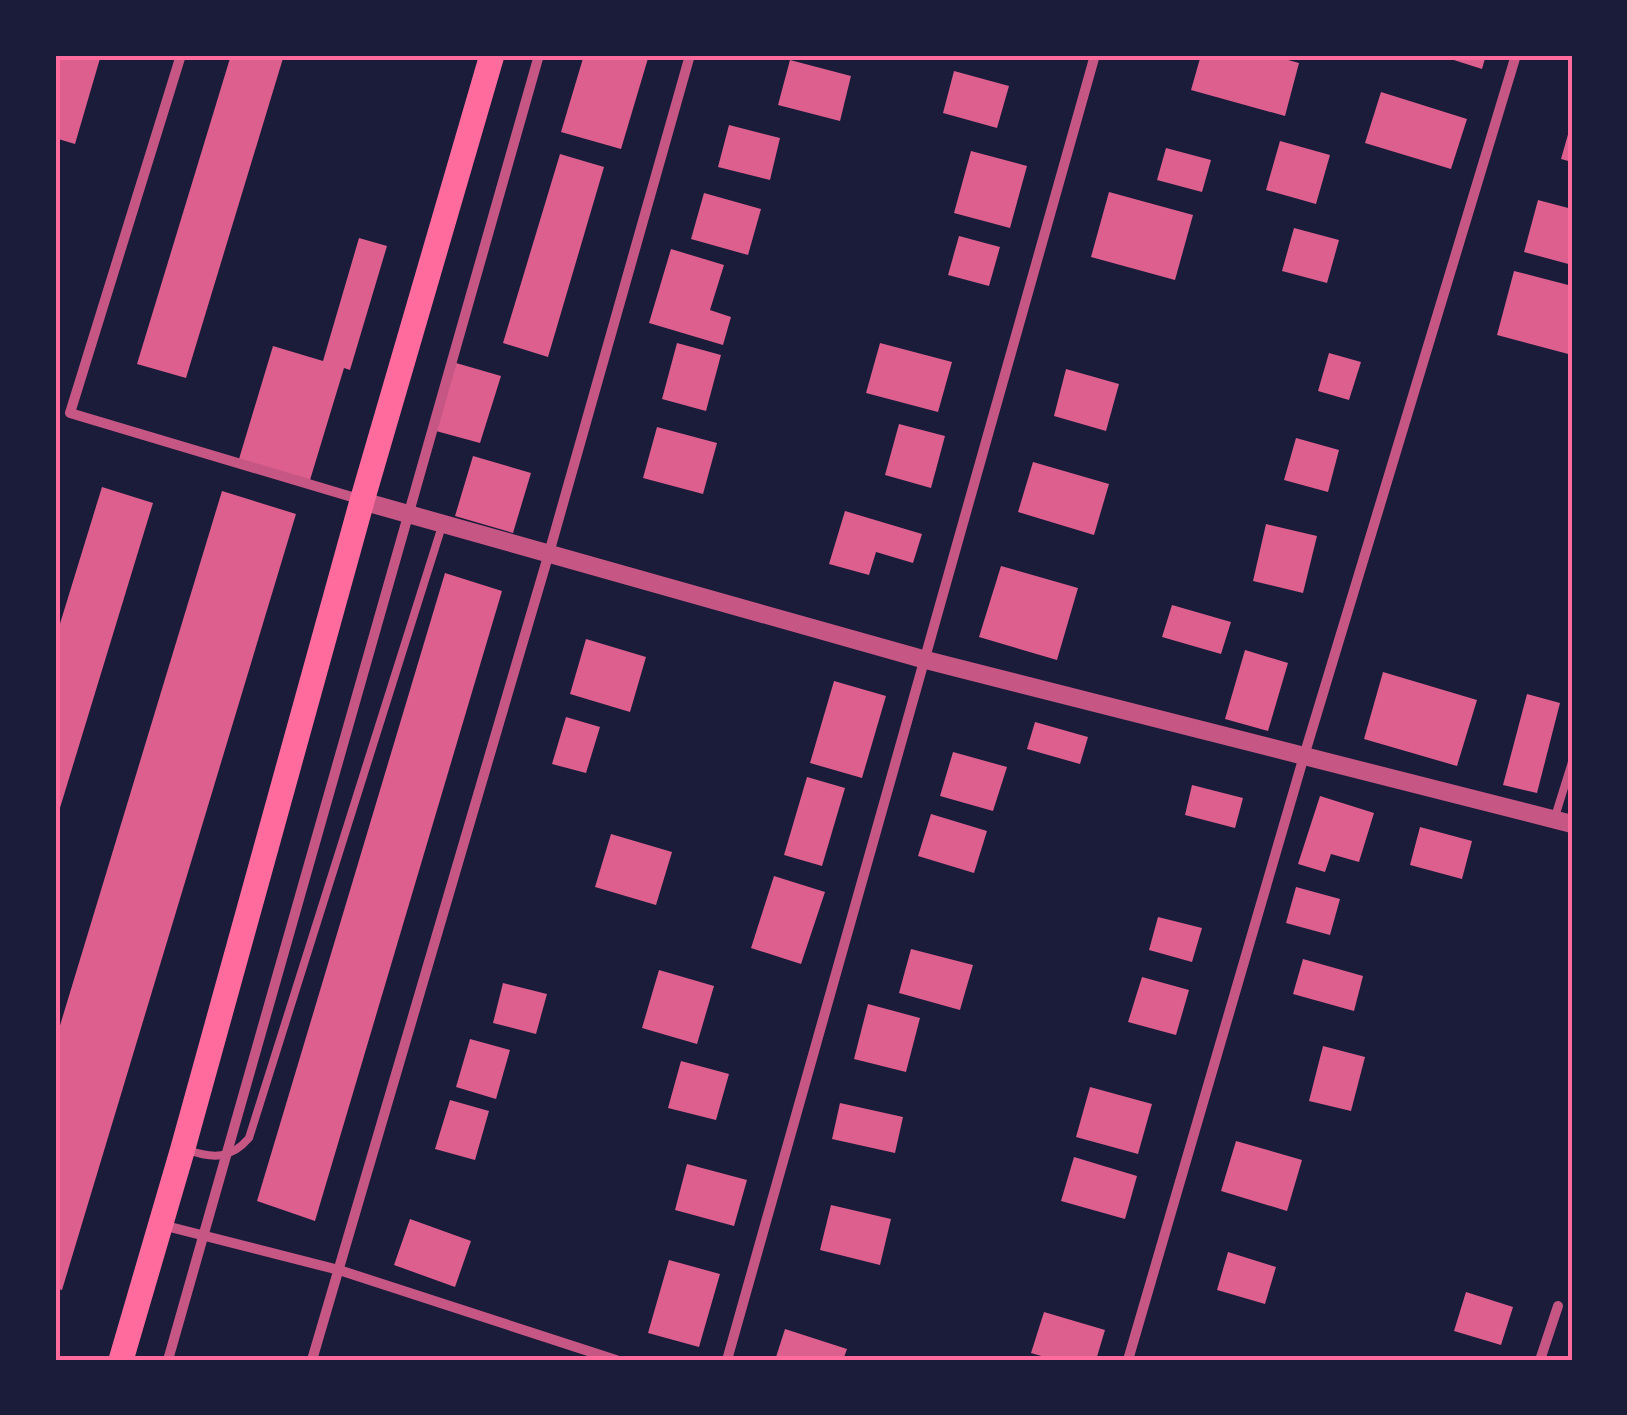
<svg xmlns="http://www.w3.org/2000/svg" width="1627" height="1415" viewBox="0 0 1627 1415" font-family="'PT Sans Narrow',sans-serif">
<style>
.building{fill:#dd5f8e}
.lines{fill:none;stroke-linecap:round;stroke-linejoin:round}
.service{stroke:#c65784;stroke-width:8}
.minor{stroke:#c65784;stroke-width:10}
.tertiary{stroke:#c65784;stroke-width:18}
.primary{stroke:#ff6b9d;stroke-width:25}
.neatline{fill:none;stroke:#ff6b9d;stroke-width:4}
</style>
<rect width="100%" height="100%" fill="#1b1b3a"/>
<g class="building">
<polygon points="55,55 101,55 75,144 55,138"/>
<polygon points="231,55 284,55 186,378 137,364"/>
<polygon points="584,55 649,55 621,149 561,132"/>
<polygon points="1201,55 1270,55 1299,63 1285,116 1191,90"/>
<polygon points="1438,55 1486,55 1482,69"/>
<polygon points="790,60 851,76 840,121 778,105"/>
<polygon points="954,71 1009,86 997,128 943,113"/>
<polygon points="1381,92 1467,119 1451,169 1365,143"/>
<polygon points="1571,124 1572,124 1572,162 1561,159"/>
<polygon points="729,125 780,138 770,180 718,167"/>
<polygon points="1280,141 1330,155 1316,204 1266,190"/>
<polygon points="1166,148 1211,160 1202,192 1157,180"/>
<polygon points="971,151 1027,166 1010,228 954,213"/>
<polygon points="560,154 604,167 548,357 503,343"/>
<polygon points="1109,192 1193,215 1175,280 1091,257"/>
<polygon points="704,193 761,209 748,255 691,239"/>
<polygon points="1538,200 1572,209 1572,265 1524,252"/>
<polygon points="1294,228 1339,240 1327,283 1282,271"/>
<polygon points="959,236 1000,247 989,286 948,275"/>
<polygon points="359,238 387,246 350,370 344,368 310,480 239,459 273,346 323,361"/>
<polygon points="671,249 724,265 710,310 731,317 723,345 649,323"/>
<polygon points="1514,271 1572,286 1572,355 1497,335"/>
<polygon points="677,343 721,355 706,411 662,399"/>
<polygon points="880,343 952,362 938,412 866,393"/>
<polygon points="1329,353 1361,362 1349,400 1318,391"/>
<polygon points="456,363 501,376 480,443 436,431"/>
<polygon points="1066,369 1119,384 1106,431 1054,416"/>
<polygon points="899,424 945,436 931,488 885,475"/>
<polygon points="657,427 717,443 703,494 643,478"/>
<polygon points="1296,438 1339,450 1328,492 1284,480"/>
<polygon points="473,456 531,473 513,533 455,516"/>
<polygon points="1033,462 1109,484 1094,535 1018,512"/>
<polygon points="102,487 153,503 56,821 55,640"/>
<polygon points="222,491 296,514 62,1290 55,1288 55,1042"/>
<polygon points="845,511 922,534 913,563 876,552 869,575 829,564"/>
<polygon points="1266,524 1317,536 1303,593 1253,581"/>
<polygon points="1001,566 1078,588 1057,660 979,637"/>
<polygon points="445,573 502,591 315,1221 257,1201"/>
<polygon points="1172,605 1231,622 1221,654 1162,637"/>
<polygon points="586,639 646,657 630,712 570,694"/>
<polygon points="1245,650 1288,663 1268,731 1225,719"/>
<polygon points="1383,672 1477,700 1457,766 1364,739"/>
<polygon points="834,681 886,696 862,778 810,763"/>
<polygon points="1527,694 1560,703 1537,793 1503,785"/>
<polygon points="566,717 600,727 586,773 552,764"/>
<polygon points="1035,722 1088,737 1080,764 1027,749"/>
<polygon points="953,752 1007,767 993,811 940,796"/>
<polygon points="807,777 845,788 822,866 784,855"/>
<polygon points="1192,785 1243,798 1235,828 1185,815"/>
<polygon points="1320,796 1374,813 1359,862 1331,854 1325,872 1298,864"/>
<polygon points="931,814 987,831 974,873 918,856"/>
<polygon points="1420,827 1472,841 1462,879 1410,865"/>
<polygon points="611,834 672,852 656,905 595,887"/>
<polygon points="774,876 825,892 801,964 751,948"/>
<polygon points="1296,887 1340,899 1330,935 1286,923"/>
<polygon points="1158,917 1202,928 1192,962 1149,950"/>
<polygon points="911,949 973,965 960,1010 899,993"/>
<polygon points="1303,959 1363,976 1354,1011 1293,994"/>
<polygon points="659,970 714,986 697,1044 642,1028"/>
<polygon points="1142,977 1189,990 1176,1035 1128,1022"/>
<polygon points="503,983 547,994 536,1034 493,1023"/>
<polygon points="868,1004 920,1018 906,1072 854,1059"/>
<polygon points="470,1039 510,1050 496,1099 456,1087"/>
<polygon points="1323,1046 1365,1057 1351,1111 1309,1101"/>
<polygon points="681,1061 729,1074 716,1120 668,1108"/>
<polygon points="1090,1087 1152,1104 1138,1154 1076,1137"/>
<polygon points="450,1100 489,1111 475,1160 435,1149"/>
<polygon points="840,1103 903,1117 895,1153 832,1139"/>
<polygon points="1236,1141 1302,1160 1287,1211 1221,1191"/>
<polygon points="1074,1157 1137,1176 1125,1219 1061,1201"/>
<polygon points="687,1164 747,1180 734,1226 675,1210"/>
<polygon points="831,1205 891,1219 880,1265 820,1250"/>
<polygon points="410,1219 471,1241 455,1287 394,1265"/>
<polygon points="1228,1252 1276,1267 1265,1304 1217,1290"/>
<polygon points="669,1260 720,1274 699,1347 648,1333"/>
<polygon points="1466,1292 1513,1307 1501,1345 1454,1331"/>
<polygon points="1044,1312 1105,1330 1096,1360 1055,1360 1031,1353"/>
<polygon points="785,1329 847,1349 843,1360 775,1360"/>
</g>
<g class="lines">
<g class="service">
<polyline points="1554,820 1572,762"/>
<path d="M188 1150C213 1159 231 1159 249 1138L442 526"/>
</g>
<g class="minor">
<polyline points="181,55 70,413 362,500"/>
<polyline points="162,1225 339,1270 616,1360"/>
<polyline points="168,1360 539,55"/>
<polyline points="312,1360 549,553 690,55"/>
<polyline points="727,1360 1095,55"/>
<polyline points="1128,1360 1304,756 1516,55"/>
<polyline points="1540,1360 1558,1306"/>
</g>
<polyline class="tertiary" points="362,501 926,660 1572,824"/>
<polyline class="primary" points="121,1360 183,1148 362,501 492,55"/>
</g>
<rect width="1627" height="1415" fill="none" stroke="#1b1b3a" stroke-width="115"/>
<rect x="58" y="58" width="1512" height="1300" class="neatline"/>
</svg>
